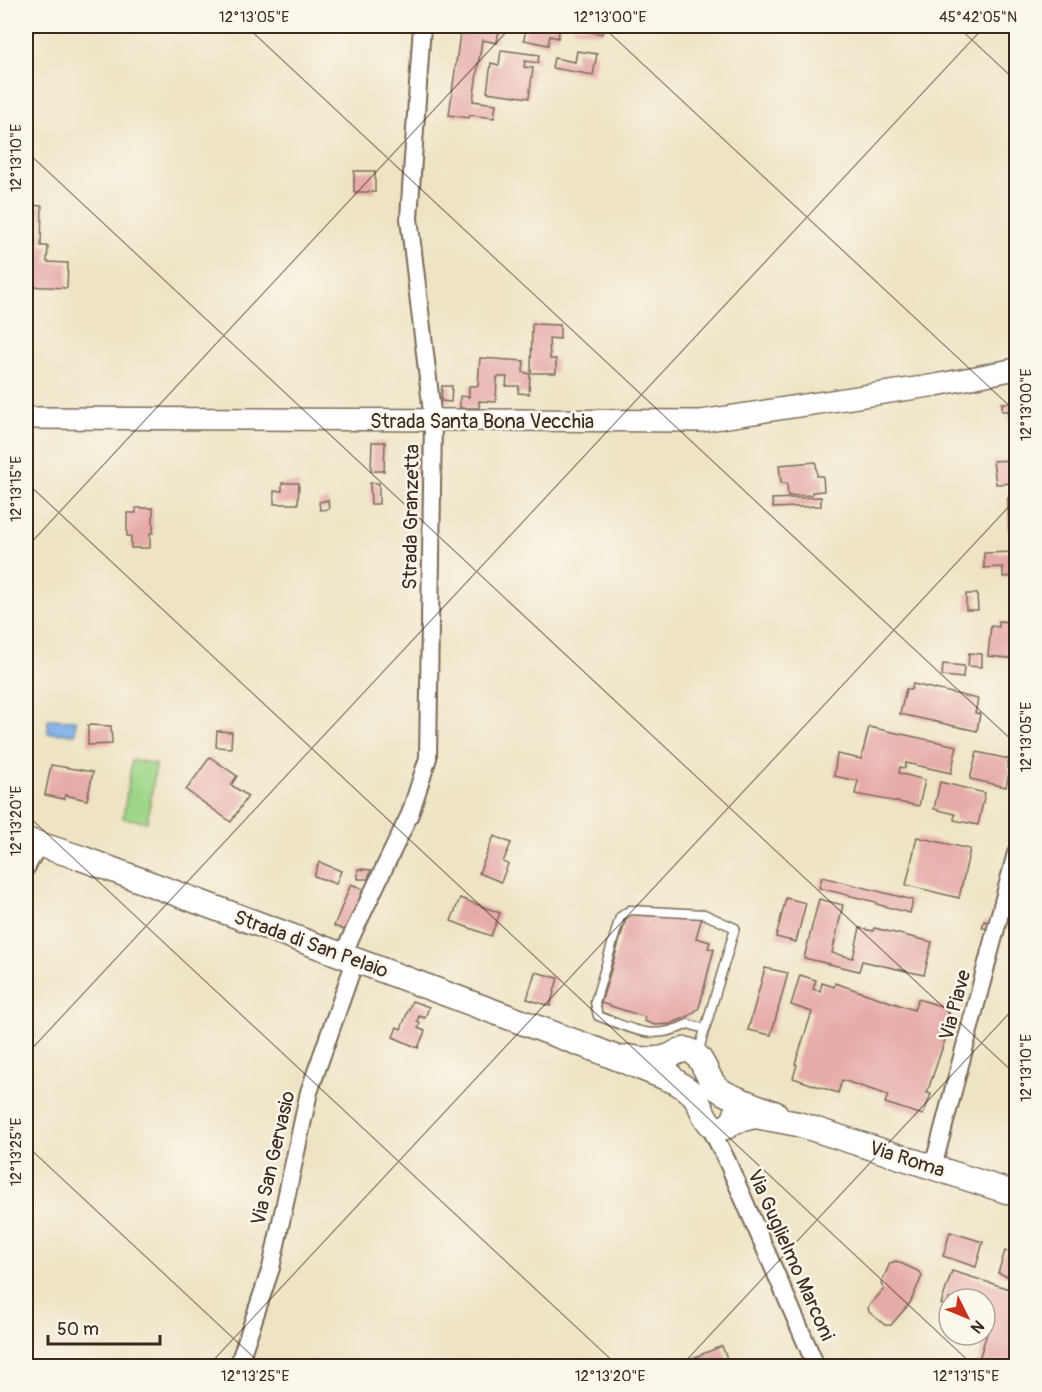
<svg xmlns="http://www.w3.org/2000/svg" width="1042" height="1392" viewBox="0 0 1042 1392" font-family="Pangolin,sans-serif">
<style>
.green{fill:#9dd587;stroke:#6c8052;stroke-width:1.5}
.water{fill:#7bafe8;stroke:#5b6c83;stroke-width:1.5}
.building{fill:#e6aaa8}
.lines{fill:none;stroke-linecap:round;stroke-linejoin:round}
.service-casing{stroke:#7a6b58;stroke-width:11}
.minor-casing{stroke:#7a6b58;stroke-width:20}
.tertiary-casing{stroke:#7a6b58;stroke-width:24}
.secondary-casing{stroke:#7a6b58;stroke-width:27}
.service{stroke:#fff;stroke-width:8}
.minor{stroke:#fff;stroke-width:16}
.tertiary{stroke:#fff;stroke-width:21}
.secondary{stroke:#fff;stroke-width:24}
.ticks{fill:none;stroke:#3b2a1e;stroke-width:1.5;stroke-opacity:0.45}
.labels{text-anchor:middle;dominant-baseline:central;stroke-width:5;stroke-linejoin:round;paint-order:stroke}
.street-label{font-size:20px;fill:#3b2a1e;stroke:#fbf7ec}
.neatline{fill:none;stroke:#3b2a1e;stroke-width:2}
.ticks-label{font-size:15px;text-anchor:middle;fill:#3b2a1e}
</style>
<rect width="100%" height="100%" fill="#fbf7ec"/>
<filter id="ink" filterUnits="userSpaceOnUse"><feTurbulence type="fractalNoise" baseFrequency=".0167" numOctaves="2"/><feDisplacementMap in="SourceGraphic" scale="12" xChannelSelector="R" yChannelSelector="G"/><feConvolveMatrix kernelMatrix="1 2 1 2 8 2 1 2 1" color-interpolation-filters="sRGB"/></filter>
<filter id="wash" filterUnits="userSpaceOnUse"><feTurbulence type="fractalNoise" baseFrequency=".008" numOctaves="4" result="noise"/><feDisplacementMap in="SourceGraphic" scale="24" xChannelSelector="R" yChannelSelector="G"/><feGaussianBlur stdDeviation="1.35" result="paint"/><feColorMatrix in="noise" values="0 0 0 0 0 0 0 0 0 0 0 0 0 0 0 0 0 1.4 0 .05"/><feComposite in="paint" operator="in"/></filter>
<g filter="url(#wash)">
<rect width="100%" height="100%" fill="#eee4c5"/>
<polygon class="green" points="132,760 156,764 147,822 123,818"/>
<polygon class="water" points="48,719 76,720 75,734 48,733"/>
<g id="blocks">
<g class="building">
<polygon points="461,26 495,26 495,27 499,28 497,43 482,40 473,101 496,104 494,118 470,115 469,118 449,115"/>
<polygon points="526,26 560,26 558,38 550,36 548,45 524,40"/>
<polygon points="574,26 604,26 602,34 573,29"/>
<polygon points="501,50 539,55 538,63 525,61 524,67 533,68 529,98 487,92 491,63 499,65"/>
<polygon points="577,51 597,54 593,75 552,68 554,58 575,62"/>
<rect x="354" y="171" width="21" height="21"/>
<polygon points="26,205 42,206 41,246 48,246 47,262 68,263 67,288 26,286"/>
<polygon points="532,324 560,325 560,339 549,338 550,359 556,359 556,373 531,373"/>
<polygon points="480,358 524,361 523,372 530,374 529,394 518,393 519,386 506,386 507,377 497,377 496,402 479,401 479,408 460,408 460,396 469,397 469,386 478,386"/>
<polygon points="442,386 452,386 451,402 441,401"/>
<polygon points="1002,403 1016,403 1016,423 1009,423 1009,411 1002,411"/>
<polygon points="372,442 385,442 384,471 371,471"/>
<polygon points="417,446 429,446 430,473 410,473 410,457 417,457"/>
<polygon points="1014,460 1016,466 1016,483 996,484 993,461"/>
<polygon points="816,462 817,476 823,476 824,491 812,492 812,495 788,496 787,483 781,483 779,465"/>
<polygon points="282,483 299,483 298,504 274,504 274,491 282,491"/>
<polygon points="370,483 379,483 379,504 371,504"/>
<polygon points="821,497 821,506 773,508 772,499"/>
<polygon points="1008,498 1016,498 1016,531 1009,532"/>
<polygon points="328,500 329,509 320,510 319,502"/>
<polygon points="136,508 153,508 153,533 150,533 150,548 131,548 131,536 127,536 127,513 136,513"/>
<polygon points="1016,552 1016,576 1003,577 1003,567 984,568 984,553"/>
<polygon points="966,594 977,594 978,610 966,610"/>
<polygon points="999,621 1016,623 1016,659 988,656 991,626 999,627"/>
<polygon points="969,653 982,654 982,667 968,666"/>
<polygon points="943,664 964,666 963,678 942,676"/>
<polygon points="913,684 978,699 975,713 980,714 977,731 900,714 906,689 911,690"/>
<polygon points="88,725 111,726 112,744 88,745"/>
<polygon points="869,727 957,746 951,773 906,763 905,768 900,767 899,773 925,780 919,806 855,794 858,781 834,776 837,754 861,759"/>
<polygon points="217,731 232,732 231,748 216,747"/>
<polygon points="977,752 1009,759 1007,768 1010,769 1006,787 970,779"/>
<polygon points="210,757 237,776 231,785 248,796 231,822 186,790"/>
<polygon points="51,765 93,772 87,800 65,795 64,799 45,795"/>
<polygon points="940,782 985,793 978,825 954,820 955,814 934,809"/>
<polygon points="494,836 511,843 503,862 508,864 501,882 479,873"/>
<polygon points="917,837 970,849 959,898 906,885"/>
<polygon points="319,862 341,871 336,884 314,876"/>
<polygon points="358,869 371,870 368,879 358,879"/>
<polygon points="822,877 913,900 910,913 876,904 876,902 819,888"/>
<polygon points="351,884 363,889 347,931 334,926"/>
<polygon points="460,898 500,913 491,936 451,921"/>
<polygon points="786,898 806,903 796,942 776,937"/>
<polygon points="819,899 843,905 832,953 853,958 860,928 873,931 874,928 932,942 924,975 862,961 859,971 804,958"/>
<polygon points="634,913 702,917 696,938 710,942 708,948 714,949 699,1008 689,1016 670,1024 655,1025 644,1021 645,1017 601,1003 626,919"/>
<polygon points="984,921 991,923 989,929 982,928"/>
<polygon points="765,968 788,973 771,1035 748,1030"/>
<polygon points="535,972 558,978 550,1006 527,999"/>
<polygon points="800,975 816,980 813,989 820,991 822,983 834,987 835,983 914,1010 918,999 950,1009 940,1039 945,1040 927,1093 931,1094 923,1115 885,1103 888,1095 842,1080 838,1093 793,1078 797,1065 795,1064 812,1012 791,1005"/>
<polygon points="412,1001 429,1007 425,1018 419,1016 417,1022 420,1023 418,1028 425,1031 418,1048 393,1037 397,1027 401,1029"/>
<polygon points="950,1232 983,1242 976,1267 943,1256"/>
<polygon points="1005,1251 1016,1254 1016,1279 998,1273"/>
<polygon points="896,1261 920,1272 922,1276 910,1303 891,1325 885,1325 869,1312 868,1307 884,1289 881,1284 890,1263"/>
<polygon points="952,1271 1016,1291 1016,1366 977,1366 991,1320 985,1318 985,1299 949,1299 949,1307 941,1304"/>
<polygon points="722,1346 730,1366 690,1366 688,1360"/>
<polygon points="311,1359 332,1366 308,1366"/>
</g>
</g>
</g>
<g filter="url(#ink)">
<use href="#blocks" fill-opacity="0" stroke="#7a6b58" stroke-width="1.5"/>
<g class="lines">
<defs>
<path id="service" d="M698 1053 735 928 704 914 630 910 620 917 595 1002 598 1016C633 1029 652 1042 688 1024L705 1029"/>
<g id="minor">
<polyline points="26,868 39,844"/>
<polyline points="342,956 410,814 428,758 433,421 409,218 422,26"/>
<polyline points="707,1121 727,1161 816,1366"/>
<polyline points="933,1167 1016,853"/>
<polyline points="238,1366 271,1268 309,1092 355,961"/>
</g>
<polyline id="tertiary" points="26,418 701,421 936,385 1016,369"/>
<g id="secondary">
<polyline points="26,840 81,858 597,1050 676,1082"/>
<path d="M628 1057C642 1060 657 1061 670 1056 676 1053 680 1049 688 1050 703 1054 706 1077 716 1087 726 1097 761 1107 776 1114"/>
<path d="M667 1070C671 1082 685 1086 694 1095 703 1106 706 1136 728 1126 734 1122 736 1116 737 1110"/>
<polyline points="732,1122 755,1116 798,1124 1016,1194"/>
</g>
</defs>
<use href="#service" class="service-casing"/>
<use href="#minor" class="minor-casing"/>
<use href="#tertiary" class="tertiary-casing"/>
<use href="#secondary" class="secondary-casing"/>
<use href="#service" class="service"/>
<use href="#minor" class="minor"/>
<use href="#tertiary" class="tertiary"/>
<use href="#secondary" class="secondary"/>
</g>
</g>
<path class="ticks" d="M246 26 1016 744M602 26 1016 412M957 26 1016 81M26 41 40 26M26 151 1016 1075M26 482 974 1366M26 548 512 26M26 814 618 1366M26 1055 985 26M26 1145 263 1366M208 1366 1016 499M681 1366 1016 1006"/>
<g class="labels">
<g class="street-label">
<text x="482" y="421">Strada Santa Bona Vecchia</text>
<text transform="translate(411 517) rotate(-89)">Strada Granzetta</text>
<text transform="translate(311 944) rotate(20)">Strada di San Pelaio</text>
<text transform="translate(955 1005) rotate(-75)">Via Piave</text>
<text transform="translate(273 1158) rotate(-77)">Via San Gervasio</text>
<text transform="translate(907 1159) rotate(18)">Via Roma</text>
<text transform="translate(791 1255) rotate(66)">Via Guglielmo Marconi</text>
</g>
</g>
<rect width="1042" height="1392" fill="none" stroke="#fbf7ec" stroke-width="66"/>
<g transform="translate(967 1317) rotate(133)"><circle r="28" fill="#fbf7ec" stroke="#aea59a" stroke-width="1.5"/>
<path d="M0-4.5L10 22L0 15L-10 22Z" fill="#c8321e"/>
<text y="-9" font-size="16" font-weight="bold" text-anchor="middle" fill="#3b2a1e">N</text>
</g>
<path d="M48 1335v9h112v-9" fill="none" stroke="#3b2a1e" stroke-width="3"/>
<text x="57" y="1335" font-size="18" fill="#3b2a1e" stroke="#fbf7ec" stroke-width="4.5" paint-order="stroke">50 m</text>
<rect x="33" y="33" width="976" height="1326" class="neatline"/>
<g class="ticks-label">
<text x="254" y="22">12°13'05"E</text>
<text x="610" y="22">12°13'00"E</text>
<text x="978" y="22">45°42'05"N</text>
<text transform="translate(16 158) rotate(-90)" y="5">12°13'10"E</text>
<text transform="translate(1026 405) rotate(-90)" y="5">12°13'00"E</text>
<text transform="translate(16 489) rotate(-90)" y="5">12°13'15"E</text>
<text transform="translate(1026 737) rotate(-90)" y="5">12°13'05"E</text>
<text transform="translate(16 821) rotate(-90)" y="5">12°13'20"E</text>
<text transform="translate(1026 1068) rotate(-90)" y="5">12°13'10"E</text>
<text transform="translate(16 1152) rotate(-90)" y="5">12°13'25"E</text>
<text x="255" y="1381">12°13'25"E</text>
<text x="610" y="1381">12°13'20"E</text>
<text x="966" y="1381">12°13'15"E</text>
</g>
</svg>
